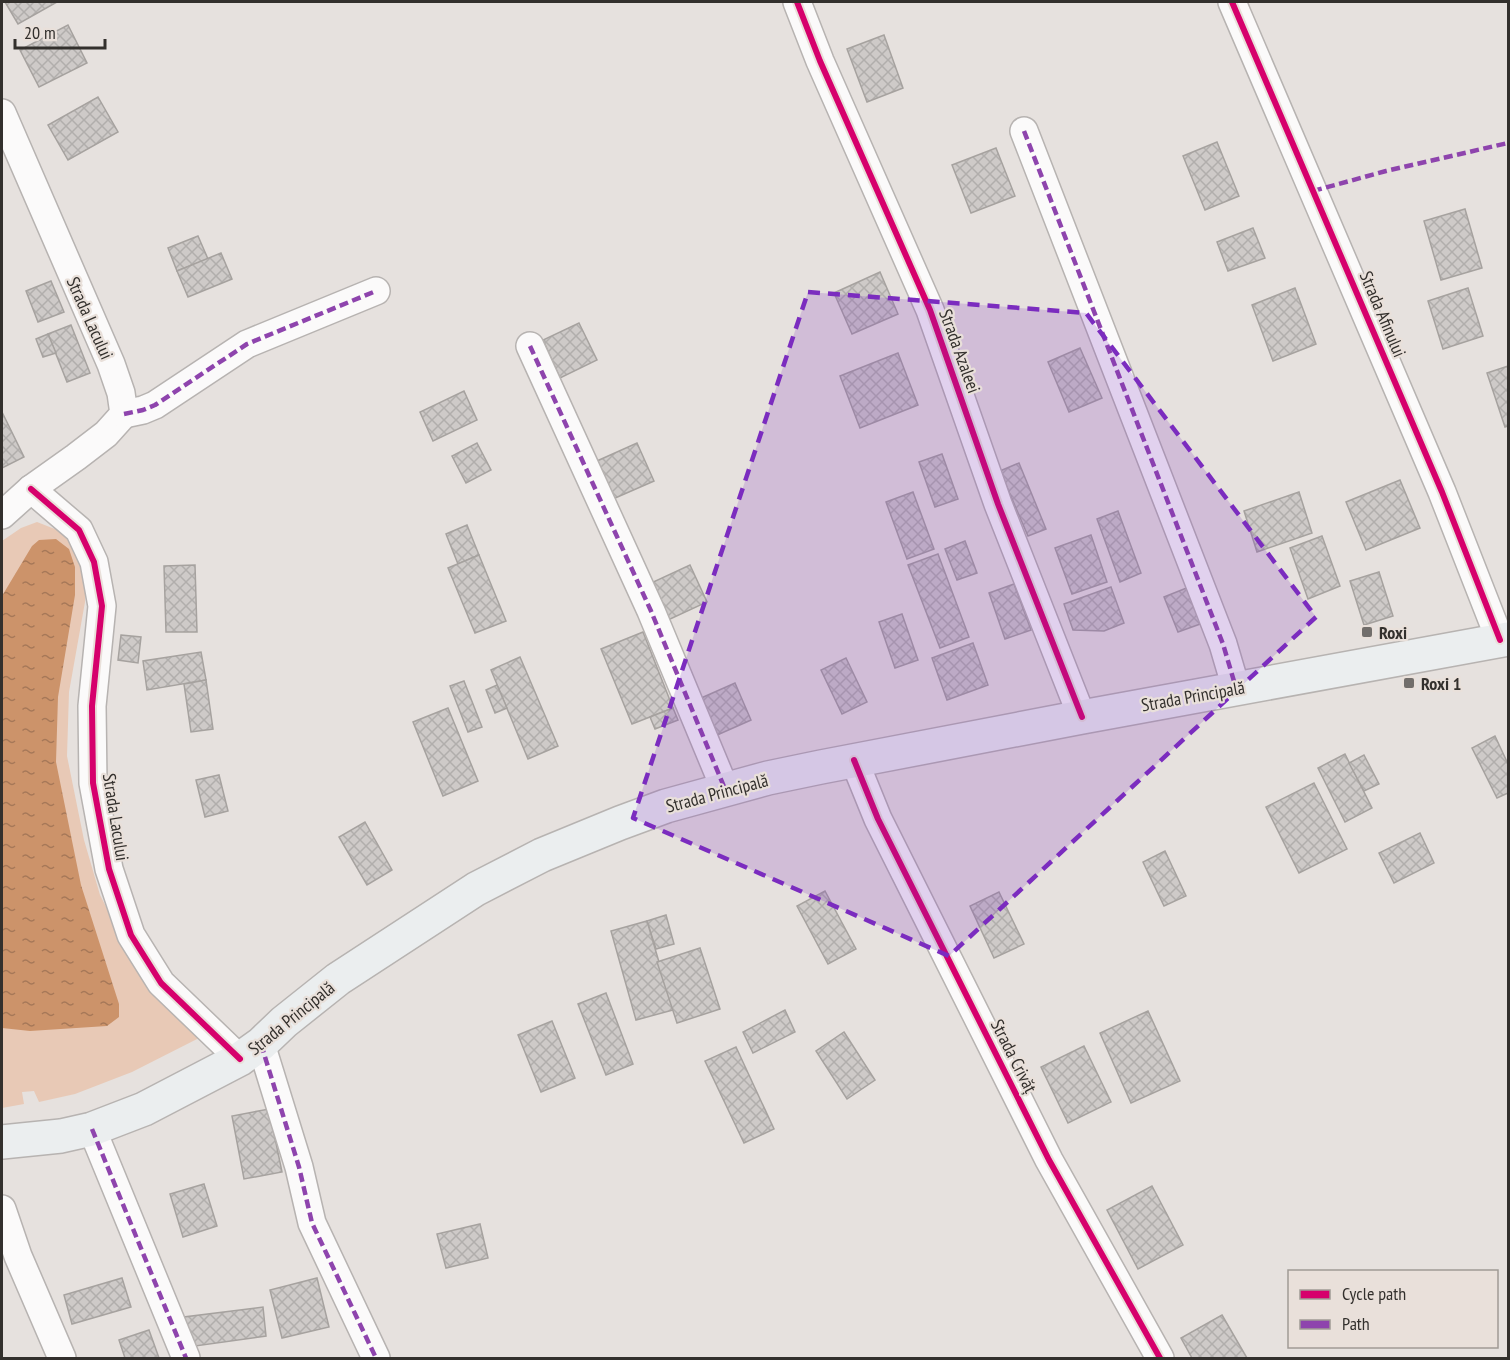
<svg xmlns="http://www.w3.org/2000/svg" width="1510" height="1360" viewBox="0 0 1510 1360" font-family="'PT Sans Narrow',sans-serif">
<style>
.green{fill:#e8c9b6}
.water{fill:url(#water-ripples)}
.building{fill:url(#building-cross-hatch);stroke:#a6a29f;stroke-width:1.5}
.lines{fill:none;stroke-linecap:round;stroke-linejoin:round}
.street-casing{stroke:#b7b3b1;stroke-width:30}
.secondary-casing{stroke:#b7b3b1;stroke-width:36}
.street{stroke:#fbfafa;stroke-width:27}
.secondary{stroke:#ebeeef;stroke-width:33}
.quiet{stroke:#8e44ad;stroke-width:4.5;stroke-dasharray:9 4.5;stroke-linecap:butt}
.cycleway-casing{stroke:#e9e0da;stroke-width:10}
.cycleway{stroke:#d6006c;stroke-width:6}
.marked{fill:#7b2cbf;fill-opacity:0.2;stroke:#7b2cbf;stroke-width:4.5;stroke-dasharray:12 8;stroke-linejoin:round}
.poi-dot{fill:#726e6b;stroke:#e9e0da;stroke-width:2}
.labels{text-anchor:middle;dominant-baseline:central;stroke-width:4.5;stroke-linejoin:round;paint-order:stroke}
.street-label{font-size:18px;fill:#33302d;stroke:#e9e0da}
.poi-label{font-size:18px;font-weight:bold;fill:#33302d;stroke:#e9e0da;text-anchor:start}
</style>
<defs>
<pattern id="water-ripples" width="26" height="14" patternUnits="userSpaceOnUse" patternTransform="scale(1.5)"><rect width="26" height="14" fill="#cc936a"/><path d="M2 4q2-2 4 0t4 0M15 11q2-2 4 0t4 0" fill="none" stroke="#a67858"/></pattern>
<pattern id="building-cross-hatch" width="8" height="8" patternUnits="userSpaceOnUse" patternTransform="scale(1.5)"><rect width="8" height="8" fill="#cecac8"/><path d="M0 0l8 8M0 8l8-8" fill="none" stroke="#b1aeac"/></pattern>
</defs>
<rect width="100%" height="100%" fill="#e6e1de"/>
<polygon class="green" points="37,522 65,533 86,575 85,602 69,692 67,756 84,840 100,895 125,944 203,1036 132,1072 75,1094 39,1102 34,1091 22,1092 24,1104 2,1108 2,541 21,528"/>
<polygon class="water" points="56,539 69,549 75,567 75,595 58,697 56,762 81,885 119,1004 119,1017 107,1026 30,1031 2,1028 2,596 32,546 39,540"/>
<g class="building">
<polygon points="5,2 57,2 18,24"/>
<polygon points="68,25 87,63 39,87 20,50"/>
<polygon points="884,35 903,88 867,102 847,49"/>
<polygon points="98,97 118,132 68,160 48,125"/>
<polygon points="1217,142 1239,196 1205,210 1183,156"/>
<polygon points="996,148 1015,196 971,213 952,165"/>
<polygon points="1465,209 1482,268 1441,280 1424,221"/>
<polygon points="1253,228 1265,258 1228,271 1217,242"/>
<polygon points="198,236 208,259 177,271 168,248"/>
<polygon points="221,253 232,279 188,297 177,271"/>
<polygon points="880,272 898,314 852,334 834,293"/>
<polygon points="51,281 64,312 38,322 26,291"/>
<polygon points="1295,288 1316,344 1273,361 1252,305"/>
<polygon points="1468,288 1483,336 1443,349 1428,301"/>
<polygon points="579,323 597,360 560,378 543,340"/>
<polygon points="71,325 90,373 67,382 48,334"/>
<polygon points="48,334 56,353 43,357 36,339"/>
<polygon points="1080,348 1102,398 1069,412 1048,362"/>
<polygon points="898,353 918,405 860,428 840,376"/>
<polygon points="1508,366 1508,426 1505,427 1487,373"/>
<polygon points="464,391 477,420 433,441 420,412"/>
<polygon points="2,412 24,457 2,468"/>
<polygon points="477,443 491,470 466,483 452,456"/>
<polygon points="637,443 654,481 613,499 597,461"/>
<polygon points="942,454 958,499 935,507 919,462"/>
<polygon points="1019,463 1046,529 1028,536 1000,471"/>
<polygon points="1400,480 1420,528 1366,550 1346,502"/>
<polygon points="913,492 934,549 907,559 886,502"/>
<polygon points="1299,492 1312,533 1257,552 1244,511"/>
<polygon points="1118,511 1141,573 1120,582 1097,519"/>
<polygon points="467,525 479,555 458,564 446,534"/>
<polygon points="1091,535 1107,582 1072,594 1055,548"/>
<polygon points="1322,536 1340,586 1308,599 1290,548"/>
<polygon points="965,541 977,573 957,580 945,549"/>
<polygon points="938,554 969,637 940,648 908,565"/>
<polygon points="479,555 506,621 475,633 448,568"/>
<polygon points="195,565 197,632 166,632 164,566"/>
<polygon points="690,565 707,602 668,620 651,583"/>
<polygon points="1379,572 1393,616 1364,625 1350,581"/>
<polygon points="1014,584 1031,630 1005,639 989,593"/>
<polygon points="1111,587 1124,623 1104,631 1073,630 1064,604"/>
<polygon points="1189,587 1203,623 1178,632 1164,597"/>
<polygon points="902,614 918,660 895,668 879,622"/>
<polygon points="643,632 673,708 632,724 601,649"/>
<polygon points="121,635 141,637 138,663 118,660"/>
<polygon points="973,643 988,685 947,700 932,658"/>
<polygon points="201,652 206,680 147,690 143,661"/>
<polygon points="520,657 558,746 528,759 491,670"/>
<polygon points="846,658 867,702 842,714 821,670"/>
<polygon points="206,680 213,729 191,732 184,684"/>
<polygon points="464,681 482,727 468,732 450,686"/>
<polygon points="735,683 751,720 715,736 699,699"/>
<polygon points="497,685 507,708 495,713 486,690"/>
<polygon points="448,708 478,781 443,796 413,722"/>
<polygon points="673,708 678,720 655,729 650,717"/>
<polygon points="1495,736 1508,764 1508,793 1497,798 1472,748"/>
<polygon points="1345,754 1372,808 1345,822 1318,768"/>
<polygon points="1364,755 1379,784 1364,791 1349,763"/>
<polygon points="219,775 228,811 205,817 196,780"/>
<polygon points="1314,783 1347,849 1299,873 1266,807"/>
<polygon points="365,822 392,870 367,885 339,837"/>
<polygon points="1420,833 1434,863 1394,883 1379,853"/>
<polygon points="1165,851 1186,896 1164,906 1143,862"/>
<polygon points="825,891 856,949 828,964 797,906"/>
<polygon points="999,892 1024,944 994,958 970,906"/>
<polygon points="666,915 674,944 656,949 647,921"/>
<polygon points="647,921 673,1010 636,1020 611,931"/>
<polygon points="700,948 720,1009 677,1023 657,962"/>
<polygon points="606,993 633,1064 606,1075 578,1004"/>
<polygon points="785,1010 795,1032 753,1053 743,1032"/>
<polygon points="1148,1011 1180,1081 1131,1103 1100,1033"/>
<polygon points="552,1021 575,1078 541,1092 518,1035"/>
<polygon points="844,1032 875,1080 847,1099 816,1051"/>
<polygon points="1084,1046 1111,1102 1068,1123 1041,1067"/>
<polygon points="736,1047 774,1129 744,1143 705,1061"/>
<polygon points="269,1109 282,1172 244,1179 232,1116"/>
<polygon points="204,1184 217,1226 183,1237 170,1194"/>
<polygon points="1152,1186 1183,1245 1138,1269 1107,1210"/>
<polygon points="480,1224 488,1258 446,1268 437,1234"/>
<polygon points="122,1278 131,1307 72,1324 64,1295"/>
<polygon points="317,1278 329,1327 282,1338 270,1290"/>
<polygon points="263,1307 266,1336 188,1347 184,1317"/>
<polygon points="1222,1315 1247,1358 1192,1358 1181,1338"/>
<polygon points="149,1330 159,1358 125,1358 119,1340"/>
</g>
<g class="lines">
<defs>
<g id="street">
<polyline points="797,2 820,61 930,310 998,504 1082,717"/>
<polyline points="1232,2 1442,492 1500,640"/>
<polyline points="2,113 111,364 121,393 124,414 106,434 76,457 31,489 2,515"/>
<polyline points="1024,131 1223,644 1236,688"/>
<polyline points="530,346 651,611 725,789"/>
<polyline points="124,414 143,410 155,405 247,344 376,291"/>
<polyline points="31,489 79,530 94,562 102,606 92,706 93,783 109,869 131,935 161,983 240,1059"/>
<polyline points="854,760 878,819 1049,1160 1160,1358"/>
<polyline points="261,1044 299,1167 312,1223 376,1358"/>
<polyline points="92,1129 186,1358"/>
<polyline points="2,1209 18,1256 62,1358"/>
</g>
<polyline id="secondary" points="2,1142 61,1136 92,1129 144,1109 240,1059 261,1044 284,1022 338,979 476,889 542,855 620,823 666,806 768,778 821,767 1082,717 1508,639"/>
</defs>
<use href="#street" class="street-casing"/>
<use href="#secondary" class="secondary-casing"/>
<use href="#street" class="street"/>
<use href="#secondary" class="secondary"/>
<g class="quiet">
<polyline points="1024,131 1223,644 1236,688"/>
<polyline points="1313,191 1386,171 1508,143"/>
<polyline points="530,346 651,611 725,789"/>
<polyline points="124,414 143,410 155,405 247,344 376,291"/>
<polyline points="261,1044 299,1167 312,1223 376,1358"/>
<polyline points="92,1129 186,1358"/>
</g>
<defs>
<g id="cycleway">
<polyline points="797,2 820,61 930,310 998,504 1082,717"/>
<polyline points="1232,2 1442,492 1500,640"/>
<polyline points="31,489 79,530 94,562 102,606 92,706 93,783 109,869 131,935 161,983 240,1059"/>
<polyline points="854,760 878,819 1049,1160 1160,1358"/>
</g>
</defs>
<use href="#cycleway" class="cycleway-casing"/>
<use href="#cycleway" class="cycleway"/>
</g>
<path class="marked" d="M808 292 1086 313 1316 617 949 956 633 818Z"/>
<g class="poi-dot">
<rect x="1361" y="626" width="12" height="12" rx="3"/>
<rect x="1403" y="677" width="12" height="12" rx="3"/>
</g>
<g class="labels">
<g class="street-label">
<text transform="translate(1383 314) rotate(67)">Strada Afinului</text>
<text transform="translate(90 318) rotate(66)">Strada Lacului</text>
<text transform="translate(960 351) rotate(70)">Strada Azaleei</text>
<text transform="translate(1193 696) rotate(-10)">Strada Principală</text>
<text transform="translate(717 793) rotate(-15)">Strada Principală</text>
<text transform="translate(116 817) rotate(81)">Strada Lacului</text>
<text transform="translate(291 1018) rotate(-39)">Strada Principală</text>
<text transform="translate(1014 1056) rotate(63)">Strada Crivăț</text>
</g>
<g class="poi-label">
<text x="1379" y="632">Roxi</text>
<text x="1421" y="683">Roxi 1</text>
</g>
</g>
<rect width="1510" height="1360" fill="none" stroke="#33302d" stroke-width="6"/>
<rect x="1288" y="1270" width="210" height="78" fill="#e9e0da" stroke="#a09a95" stroke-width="1.5"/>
<rect x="1300" y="1290" width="30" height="9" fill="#d6006c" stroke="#a09a95" stroke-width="1.5"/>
<text x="1342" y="1300" font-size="18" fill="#33302d">Cycle path</text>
<rect x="1300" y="1320" width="30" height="9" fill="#8e44ad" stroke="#a09a95" stroke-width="1.5"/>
<text x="1342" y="1330" font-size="18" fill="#33302d">Path</text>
<path d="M15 39v9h90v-9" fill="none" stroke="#33302d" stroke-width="3"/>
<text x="24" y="39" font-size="18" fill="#33302d" stroke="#e9e0da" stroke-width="4.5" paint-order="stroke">20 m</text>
</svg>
